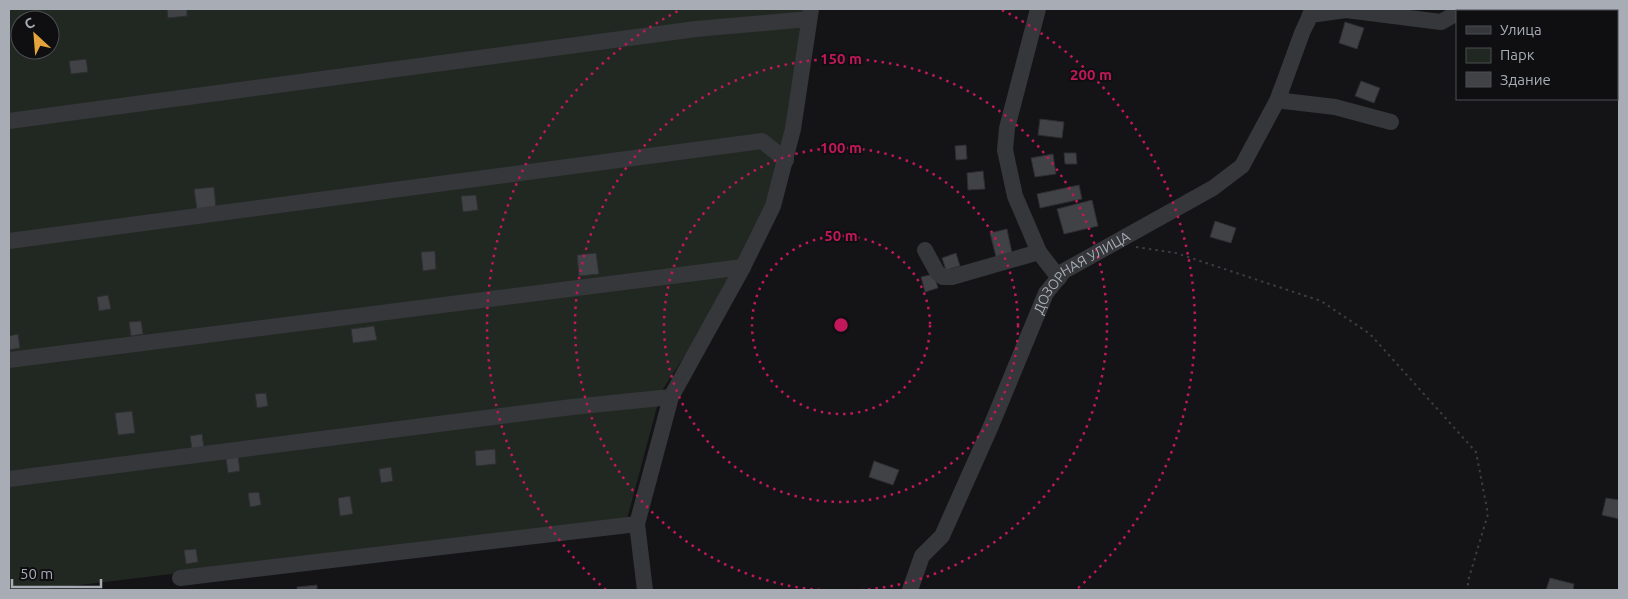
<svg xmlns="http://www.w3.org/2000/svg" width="1628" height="599" viewBox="0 0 1628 599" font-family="Ubuntu,sans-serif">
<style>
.green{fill:#212821;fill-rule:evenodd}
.building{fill:#414246;stroke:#2e2e32}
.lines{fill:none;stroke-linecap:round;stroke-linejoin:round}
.path{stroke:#3c3d41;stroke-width:2;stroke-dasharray:2.5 4;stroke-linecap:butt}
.minor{stroke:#35373b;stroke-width:16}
.ring{fill:none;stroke:#c2185b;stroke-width:2.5;stroke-dasharray:2.5 5}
.labels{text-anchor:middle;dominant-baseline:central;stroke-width:4;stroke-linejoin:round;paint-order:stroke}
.street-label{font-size:14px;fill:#a7acb5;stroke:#0f0f11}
.centre{fill:#c2185b;stroke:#0f0f11;stroke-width:2.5}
.ring-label{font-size:15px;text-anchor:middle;font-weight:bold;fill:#c2185b;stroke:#0f0f11;stroke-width:4;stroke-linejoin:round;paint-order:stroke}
</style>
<rect width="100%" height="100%" fill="#141416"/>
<path class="green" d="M9 9H811L793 129 743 267 661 392 627 519 38 590H9ZM20 20H50V50H20Z"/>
<g class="building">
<polygon points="167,9 187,9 187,16 168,18"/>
<polygon points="44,16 44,20 30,20 30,18"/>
<polygon points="1345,22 1364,28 1357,49 1339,43"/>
<polygon points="86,59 88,72 71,74 69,61"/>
<polygon points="1361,81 1380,88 1374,103 1355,96"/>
<polygon points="1040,119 1064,122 1062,138 1038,135"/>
<polygon points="966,145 967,159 956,160 955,146"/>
<polygon points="1064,153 1076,153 1077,164 1065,164"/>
<polygon points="1053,154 1056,174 1035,177 1031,158"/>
<polygon points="983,171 985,189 968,190 967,173"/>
<polygon points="1079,185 1082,199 1040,208 1037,194"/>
<polygon points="214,187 216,208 197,210 194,189"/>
<polygon points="476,195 478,210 463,212 461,196"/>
<polygon points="1092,200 1098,226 1064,234 1057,209"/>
<polygon points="1215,221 1236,228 1231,243 1210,237"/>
<polygon points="1007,229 1012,253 996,257 990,233"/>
<polygon points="435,251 436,269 423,271 421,252"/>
<polygon points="596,253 599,274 579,276 577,255"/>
<polygon points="956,253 960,266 946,270 942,258"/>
<polygon points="934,274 938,288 925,292 921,277"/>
<polygon points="108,295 111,309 99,311 97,297"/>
<polygon points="141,321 143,334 131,336 129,322"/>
<polygon points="374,326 377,340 353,343 351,329"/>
<polygon points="18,334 20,348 9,350 9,336"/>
<polygon points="266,393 268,406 257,408 255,394"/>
<polygon points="132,411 135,433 118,435 115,413"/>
<polygon points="202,434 204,448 192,450 190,436"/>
<polygon points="495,449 496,464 476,466 475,451"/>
<polygon points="238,457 240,471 228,473 226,459"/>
<polygon points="874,461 899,470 893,485 869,477"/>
<polygon points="391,467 393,481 381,483 379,469"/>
<polygon points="259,492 261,505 250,507 248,493"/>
<polygon points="350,496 353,514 340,516 338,498"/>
<polygon points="1606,498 1619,500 1619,519 1602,515"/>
<polygon points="196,549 198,562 186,564 184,550"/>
<polygon points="1550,578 1574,584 1573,590 1546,590"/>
<polygon points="317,585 317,590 297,590 297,587"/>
</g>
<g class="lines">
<polyline class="path" points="1136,247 1176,253 1321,301 1370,334 1476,452 1488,514 1468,581 1468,590"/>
<g class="minor">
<polyline points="1038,9 1007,128 1005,150 1015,196 1039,252 1059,278"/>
<polyline points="1307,23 1310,15 1346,10 1441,22 1457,13"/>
<polyline points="1281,90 1278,99 1284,101 1335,107 1391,122"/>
<polyline points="9,121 696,29 809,19"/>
<polyline points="9,241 762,141 786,160"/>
<polyline points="925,250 937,272 943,277 952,277 1039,252"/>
<polyline points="9,360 743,267"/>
<polyline points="9,479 572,407 671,397"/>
<polyline points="180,578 637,524"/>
<polyline points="645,590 637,524 671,397 743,267 773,206 793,129 811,9"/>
<path id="s1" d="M910 590 922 556 942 536 991 426 1046 293 1064 271 1213 188 1242 166 1278 99 1302 33 1313 9"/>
</g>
</g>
<g class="ring">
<circle cx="841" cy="325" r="89"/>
<circle cx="841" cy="325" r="177"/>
<path d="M820 590A266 266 0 1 1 862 590"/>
<path d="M606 590A354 354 0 0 1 680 10M1002 10A354 354 0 0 1 1076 590"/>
</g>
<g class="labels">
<g class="street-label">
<text stroke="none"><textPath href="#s1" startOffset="369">ДОЗОРНАЯ УЛИЦА</textPath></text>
</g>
</g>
<circle cx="841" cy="325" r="8" class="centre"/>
<g class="ring-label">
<text x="841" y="64">150 m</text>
<text x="1091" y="80">200 m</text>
<text x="841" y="153">100 m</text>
<text x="841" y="241">50 m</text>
</g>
<rect width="1628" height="599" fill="none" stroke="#a7acb5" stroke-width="20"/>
<rect x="1456" y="10" width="162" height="90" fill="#0f0f11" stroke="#4c4e53"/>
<rect x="1466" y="26" width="25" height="8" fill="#35373b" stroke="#4c4e53"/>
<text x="1500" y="35" font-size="15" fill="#a7acb5">Улица</text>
<rect x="1466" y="48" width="25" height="15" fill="#212821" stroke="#4c4e53"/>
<text x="1500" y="60" font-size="15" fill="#a7acb5">Парк</text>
<rect x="1466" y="72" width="25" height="15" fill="#414246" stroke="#4c4e53"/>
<text x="1500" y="85" font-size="15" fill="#a7acb5">Здание</text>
<g transform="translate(35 35) rotate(334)"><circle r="24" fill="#0f0f11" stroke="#4c4e53"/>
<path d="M0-4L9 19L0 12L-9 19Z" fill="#e6a43c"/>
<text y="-8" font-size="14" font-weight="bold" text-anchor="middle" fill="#a7acb5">С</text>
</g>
<path d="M12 579v8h89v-8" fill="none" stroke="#a7acb5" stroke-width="2.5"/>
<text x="20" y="579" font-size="15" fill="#a7acb5" stroke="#0f0f11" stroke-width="4" paint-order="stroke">50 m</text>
</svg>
